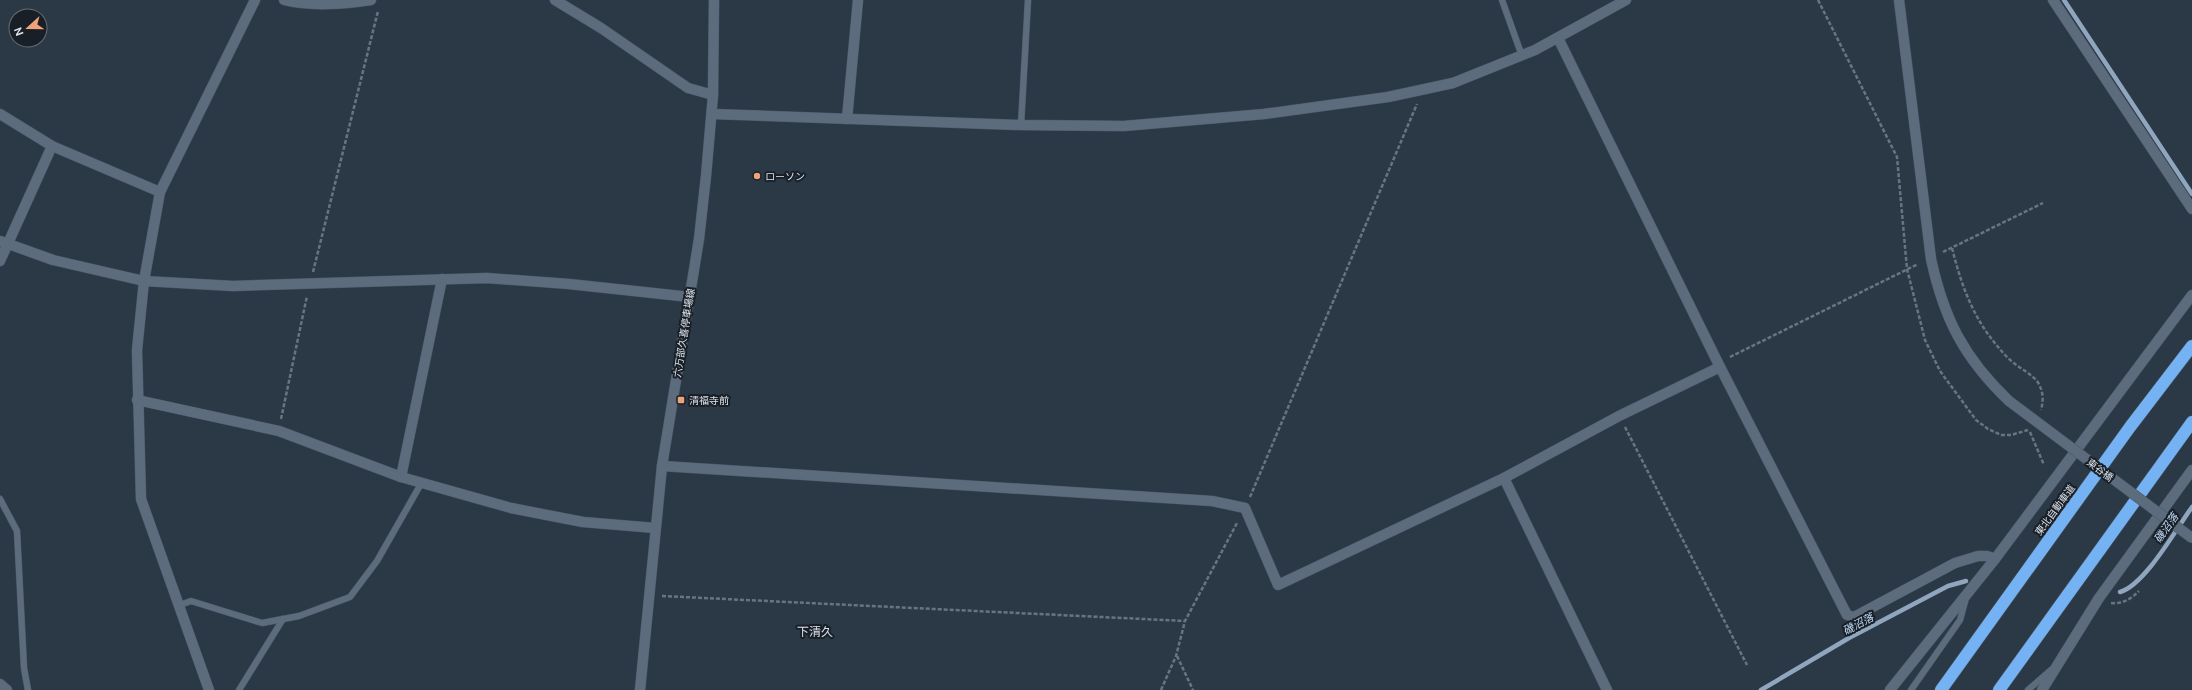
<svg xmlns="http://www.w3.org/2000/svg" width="2192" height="690" viewBox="0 0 2192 690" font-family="Ubuntu,'Noto Sans JP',sans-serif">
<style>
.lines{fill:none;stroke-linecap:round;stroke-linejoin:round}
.stream{stroke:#8fa6be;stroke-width:4.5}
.service-casing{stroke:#4b5763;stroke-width:7}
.minor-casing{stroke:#4b5763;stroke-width:11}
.tertiary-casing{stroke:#4b5763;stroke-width:11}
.secondary-casing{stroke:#4b5763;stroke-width:11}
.motorway-casing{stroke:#4b5763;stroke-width:13}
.path{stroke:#687480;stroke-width:2.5;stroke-dasharray:4 2;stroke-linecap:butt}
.service{stroke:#5d6c7c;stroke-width:6}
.minor{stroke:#5d6c7c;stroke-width:10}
.tertiary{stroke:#5d6c7c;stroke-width:10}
.secondary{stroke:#5d6c7c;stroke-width:10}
.motorway{stroke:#74b2f3;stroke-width:12}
.minor-bridge-casing{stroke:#4b5763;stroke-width:11;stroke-linecap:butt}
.minor-bridge{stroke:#5d6c7c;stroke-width:10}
.poi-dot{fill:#f0a27a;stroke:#191f26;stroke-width:1.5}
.labels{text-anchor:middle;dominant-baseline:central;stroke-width:4;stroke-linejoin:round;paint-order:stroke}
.poi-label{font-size:10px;fill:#dce4ee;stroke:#191f26;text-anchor:start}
.street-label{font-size:10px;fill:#dce4ee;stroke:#191f26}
.water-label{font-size:11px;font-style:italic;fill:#bcd9f7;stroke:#191f26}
.quarter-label{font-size:12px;fill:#dce4ee;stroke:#191f26}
</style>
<rect width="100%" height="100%" fill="#2b3947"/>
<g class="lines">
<g class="stream">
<polyline points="2064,0 2192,194"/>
<path d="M2120 592C2145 585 2176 529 2192 507"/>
<polyline points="1761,690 1849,638 1948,586 1966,581"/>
</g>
<defs>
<g id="service">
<polyline points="1502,0 1522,56"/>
<polyline points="1021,125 1028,0"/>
<polyline points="0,499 17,531 24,668 28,690"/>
<polyline points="180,605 191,601 262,623 299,616 350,597 377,561 422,482"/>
<polyline points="239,690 283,619"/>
<polyline points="1911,690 1960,620 1966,598"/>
<polyline points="2028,690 2051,670"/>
</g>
<g id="minor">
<path d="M284 0C313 7 342 4 371 0"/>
<polyline points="555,0 601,28 688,88 713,95"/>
<path d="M1899 0 1931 259C1944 319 1964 358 2009 401"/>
<polyline points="2053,0 2192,209"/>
<polyline points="1558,38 1718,363 1847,615 1854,617 1955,563 1978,556 1987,556 1995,559"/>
<polyline points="0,114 52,146 160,192"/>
<polyline points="847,119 858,0"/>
<polyline points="0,261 52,146"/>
<polyline points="137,400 279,431 401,477 511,508 583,522 655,528"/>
<polyline points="662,466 1212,501 1245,508 1278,585 1504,478 1619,416 1720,367"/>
<polyline points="401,477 442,279"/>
<polyline points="1504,478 1607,690"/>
<polyline points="0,684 7,690"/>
<polyline points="209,690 141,499 137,350 144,281 160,192 255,0"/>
</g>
<g id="tertiary">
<polyline points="712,114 1021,125 1124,126 1264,114 1388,97 1453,83 1535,50 1626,0"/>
<polyline points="0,241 53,260 144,281 233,286 487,278 569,284 690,297"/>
<polyline points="1890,690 1995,559 2192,295"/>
<polyline points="2042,690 2099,598 2192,470"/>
</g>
<polyline id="secondary" points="640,690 662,466 699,239 706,176 713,95 714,0"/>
<g id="motorway">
<polyline points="1941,690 2130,427 2192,346"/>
<polyline points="1999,690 2192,422"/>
</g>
</defs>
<use href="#service" class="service-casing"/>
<use href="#minor" class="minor-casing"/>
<use href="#tertiary" class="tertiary-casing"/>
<use href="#secondary" class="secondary-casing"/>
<use href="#motorway" class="motorway-casing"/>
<g class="path">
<polyline points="1818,0 1897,157 1907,269 1925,340 1940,371 1976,420 1988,429 2001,435 2011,435 2028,430"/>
<path d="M1952 248C1963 292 1976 325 2008 358 2017 367 2029 372 2037 381 2043 390 2044 399 2041 410"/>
<polyline points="1943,252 2043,203"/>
<polyline points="313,272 378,11"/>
<polyline points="1730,357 1918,264"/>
<polyline points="281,419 307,296"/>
<polyline points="1625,427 1747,665"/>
<polyline points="2030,432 2044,465"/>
<polyline points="1250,497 1417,104"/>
<polyline points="662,596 1185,621"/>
<path d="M2111 603C2123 604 2131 599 2139 591"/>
<polyline points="1177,656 1193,690"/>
<polyline points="1161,690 1176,656 1185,621 1237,523"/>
</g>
<use href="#service" class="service"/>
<use href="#minor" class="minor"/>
<use href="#tertiary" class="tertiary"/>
<use href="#secondary" class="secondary"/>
<use href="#motorway" class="motorway"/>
<defs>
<polyline id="minor-bridge" points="2009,401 2192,538"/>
</defs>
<use href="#minor-bridge" class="minor-bridge-casing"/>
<use href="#minor-bridge" class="minor-bridge"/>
</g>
<g class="poi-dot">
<circle cx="757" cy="176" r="4"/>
<rect x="677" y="396" width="8" height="8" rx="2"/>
</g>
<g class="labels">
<g class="poi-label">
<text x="765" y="176">ローソン</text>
<text x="689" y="400">清福寺前</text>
</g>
<g class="street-label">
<text transform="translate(684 333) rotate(-81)">六万部久喜停車場線</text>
<text transform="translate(2100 470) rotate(37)">東谷橋</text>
<text transform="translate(2055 510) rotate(-54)">東北自動車道</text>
</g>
<g class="water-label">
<text transform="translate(2166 528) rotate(-55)">磯沼落</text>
<text transform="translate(1858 624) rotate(-28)">磯沼落</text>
</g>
<g class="quarter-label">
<text x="815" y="631">下清久</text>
</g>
</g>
<g transform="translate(28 28) rotate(249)"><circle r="19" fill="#191f26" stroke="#676e76"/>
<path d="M0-3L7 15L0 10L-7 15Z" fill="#f0a27a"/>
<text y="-6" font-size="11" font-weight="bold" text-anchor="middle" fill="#dce4ee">N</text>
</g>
</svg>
